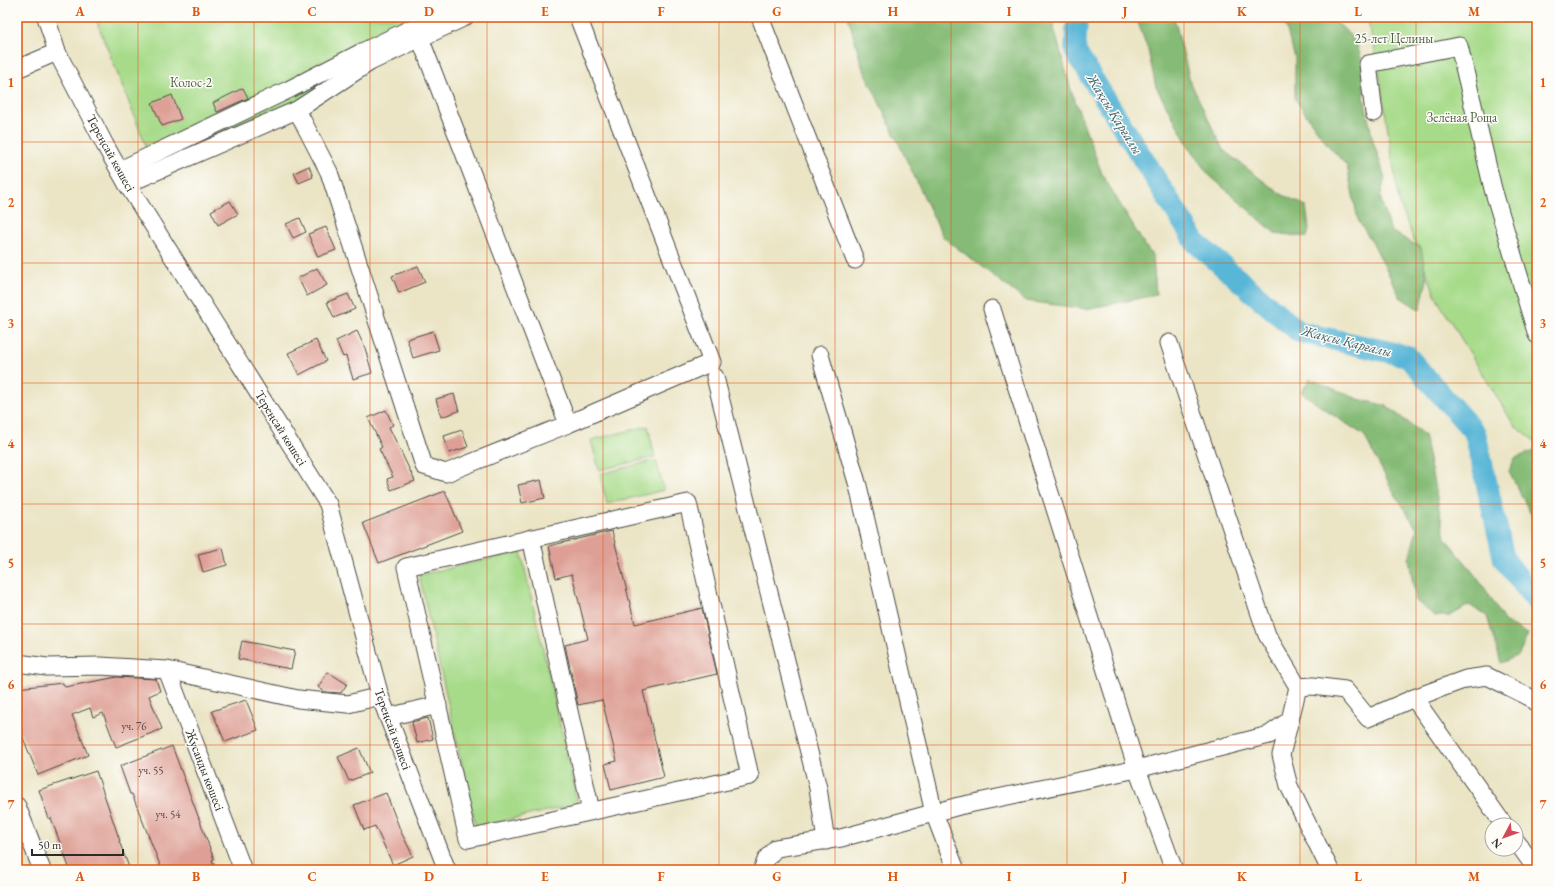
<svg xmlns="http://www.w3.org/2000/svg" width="1554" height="887" viewBox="0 0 1554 887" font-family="'EB Garamond',serif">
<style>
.green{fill:#a7db8a;stroke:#69835a}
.forest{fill:#85bb76;stroke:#587350}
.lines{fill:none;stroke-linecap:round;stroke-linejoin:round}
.river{stroke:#58b6d7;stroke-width:22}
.building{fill:#dea096}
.minor-casing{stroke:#484742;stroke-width:19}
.minor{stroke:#fff;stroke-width:17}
.grid{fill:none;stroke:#df570e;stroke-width:1;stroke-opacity:0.55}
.labels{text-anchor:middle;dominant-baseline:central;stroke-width:3;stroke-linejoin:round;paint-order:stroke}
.number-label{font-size:11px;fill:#584846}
.park-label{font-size:13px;fill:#506048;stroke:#fdfcf7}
.street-label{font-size:13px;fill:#2b2b2b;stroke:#fdfcf7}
.water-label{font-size:14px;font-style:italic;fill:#3b5c67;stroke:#fdfcf7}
.neatline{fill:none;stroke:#df570e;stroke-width:1.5}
.grid-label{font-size:13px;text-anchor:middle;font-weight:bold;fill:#df570e}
</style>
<rect width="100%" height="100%" fill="#fdfcf7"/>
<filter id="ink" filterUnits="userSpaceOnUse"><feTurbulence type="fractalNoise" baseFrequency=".025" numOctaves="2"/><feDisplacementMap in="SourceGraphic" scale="8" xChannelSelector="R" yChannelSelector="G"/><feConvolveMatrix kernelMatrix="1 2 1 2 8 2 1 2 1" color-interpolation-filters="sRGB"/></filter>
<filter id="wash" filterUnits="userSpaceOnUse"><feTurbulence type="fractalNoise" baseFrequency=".012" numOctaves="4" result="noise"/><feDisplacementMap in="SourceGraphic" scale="16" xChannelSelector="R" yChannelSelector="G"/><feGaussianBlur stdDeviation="0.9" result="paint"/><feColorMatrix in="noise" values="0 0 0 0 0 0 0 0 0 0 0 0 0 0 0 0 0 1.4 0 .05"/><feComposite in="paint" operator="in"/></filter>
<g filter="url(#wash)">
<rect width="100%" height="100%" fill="#ebe5c6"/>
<g class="green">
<polygon points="95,17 470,17 156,171"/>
<polygon points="1367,17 1537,17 1537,443 1514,425 1437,299 1399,202 1378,65"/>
<polygon points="648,426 655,457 599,470 591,440"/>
<polygon points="656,460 664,490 607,504 600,474"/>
<polygon points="521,552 578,804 476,827 419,575"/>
</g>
<g class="forest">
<polygon points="848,17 1051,17 1071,90 1102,174 1142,241 1153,257 1156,295 1086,309 1026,301 943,237 862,66"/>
<polygon points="1136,17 1174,17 1190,81 1223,150 1279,193 1306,206 1309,229 1307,237 1275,233 1209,175 1192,152 1156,87 1148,50"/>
<polygon points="1283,17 1326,17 1341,26 1356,42 1363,64 1364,98 1373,141 1385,178 1380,197 1391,231 1421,248 1427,280 1420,310 1400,297 1375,247 1358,220 1347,166 1327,144 1295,99 1295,58"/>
<polygon points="1310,379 1358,399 1387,406 1424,435 1445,538 1465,562 1486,590 1504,621 1528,634 1519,655 1501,663 1487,616 1469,605 1450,616 1435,616 1416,601 1409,559 1417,529 1392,489 1364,435 1327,411 1301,392"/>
<polygon points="1537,450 1537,526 1509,471 1515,458"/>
</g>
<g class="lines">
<polyline class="river" points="1077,17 1075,51 1196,243 1299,332 1407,356 1475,433 1504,559 1537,602"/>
</g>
<g id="blocks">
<g class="building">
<polygon points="243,88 248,98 217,112 213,103"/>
<polygon points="172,95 181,119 162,126 152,103"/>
<polygon points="309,166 313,177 299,183 294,173"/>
<polygon points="230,201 238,214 218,225 211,211"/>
<polygon points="300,218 306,232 293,238 286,224"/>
<polygon points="326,227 336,250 318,257 308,234"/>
<polygon points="418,266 425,282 399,293 392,276"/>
<polygon points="317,268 327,285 307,296 298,278"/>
<polygon points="348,294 355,309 334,318 327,302"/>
<polygon points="357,331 365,348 372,373 353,379 346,356 343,357 336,341"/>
<polygon points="433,331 439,350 413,358 407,339"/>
<polygon points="316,340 326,361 299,375 288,353"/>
<polygon points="454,394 459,411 441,417 436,399"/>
<polygon points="386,410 393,425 389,427 415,481 391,490 387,479 393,477 379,449 382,447 368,418"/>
<polygon points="462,430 468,447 449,453 444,436"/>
<polygon points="541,480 545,498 522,503 518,485"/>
<polygon points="445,491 462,531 379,563 363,523"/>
<polygon points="612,531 635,624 702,608 717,674 643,691 664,777 611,790 605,764 617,761 602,700 578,705 565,645 588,639 572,574 556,578 549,546"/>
<polygon points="223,548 227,565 203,572 198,554"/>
<polygon points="242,641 295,651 291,669 238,659"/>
<polygon points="328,672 347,684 341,693 325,692 318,687"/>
<polygon points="117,677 156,679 160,691 149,696 162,729 116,747 103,713 93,717 90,708 72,715 88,755 38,775 21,733 17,735 17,688 63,683 65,687"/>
<polygon points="246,700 258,730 225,742 212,711"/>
<polygon points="428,718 433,739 417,743 412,722"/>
<polygon points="172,746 214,859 212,860 216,870 162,870 132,794 130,794 120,766"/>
<polygon points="359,748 370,773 349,781 338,757"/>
<polygon points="96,771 120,841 119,841 130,870 70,870 51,818 49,819 39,790"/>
<polygon points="386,793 401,832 413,856 393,865 375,826 364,830 354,805"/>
</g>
</g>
</g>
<g filter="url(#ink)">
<use href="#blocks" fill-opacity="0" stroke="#484742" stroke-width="1"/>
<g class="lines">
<defs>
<g id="minor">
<polyline points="46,17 57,52 105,145 127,184 328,504 380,696 447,870"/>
<polyline points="760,17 855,260"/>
<polyline points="420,38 568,424"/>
<polyline points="17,69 57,52"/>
<polyline points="297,110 329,172 424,466 446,473 568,424 712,362 578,17"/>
<polyline points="1374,113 1368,64 1459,46 1493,189 1537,335"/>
<polyline points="120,170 290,89 360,53 435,17"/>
<polyline points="127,184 297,110 370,62 465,17"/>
<polyline points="992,309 1137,769 1174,870"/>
<polyline points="1169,343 1267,635 1298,687 1290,720 1281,755 1289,786 1330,870"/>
<polyline points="820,355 858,486 934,813 956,870"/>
<polyline points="715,377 818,788 826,841"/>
<polygon points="688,503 750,776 468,839 406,567"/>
<polyline points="531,538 591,811"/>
<polyline points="17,663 47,667 100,666 167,670 298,699 348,704 380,696"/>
<polyline points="167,670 243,870"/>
<polyline points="1298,687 1313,686 1345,690 1368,718 1414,698"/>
<polyline points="388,717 438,705"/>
<polyline points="17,806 42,870"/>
<polyline points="1504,825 1414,698 1466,679 1487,676 1531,698 1537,704"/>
<polyline points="1516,841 1537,870"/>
<polyline points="762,870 767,858 776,848 841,838 959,806 1137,769 1269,735 1290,720"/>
</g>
</defs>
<use href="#minor" class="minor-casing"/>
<use href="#minor" class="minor"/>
</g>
</g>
<path class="grid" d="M138 17V870M254 17V870M370 17V870M487 17V870M603 17V870M719 17V870M835 17V870M951 17V870M1067 17V870M1184 17V870M1300 17V870M1416 17V870M17 142H1537M17 263H1537M17 383H1537M17 504H1537M17 624H1537M17 745H1537"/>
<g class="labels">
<g class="number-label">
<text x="134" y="726">уч. 76</text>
<text x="151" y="770">уч. 55</text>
<text x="168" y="814">уч. 54</text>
</g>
<g class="park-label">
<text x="1394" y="38">25-лет Целины</text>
<text x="191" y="82">Колос-2</text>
<text x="1462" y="117">Зелёная Роща</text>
</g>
<g class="street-label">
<text transform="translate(111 153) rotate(61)">Тереңсай көшесі</text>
<text transform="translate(281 428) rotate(58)">Тереңсай көшесі</text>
<text transform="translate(393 729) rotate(70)">Тереңсай көшесі</text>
<text transform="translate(205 770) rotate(69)">Жусанды көшесі</text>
</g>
<g class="water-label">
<text transform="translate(1115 114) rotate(58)">Жақсы Қарғалы</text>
<text transform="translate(1347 341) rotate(14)">Жақсы Қарғалы</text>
</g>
</g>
<rect width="1554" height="887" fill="none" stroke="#fdfcf7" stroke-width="44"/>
<g transform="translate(1504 837) rotate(229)"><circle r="19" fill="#fdfcf7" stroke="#a9a8a5"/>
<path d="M0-3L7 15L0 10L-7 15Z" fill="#d1495b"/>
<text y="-6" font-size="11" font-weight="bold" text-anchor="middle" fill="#2b2b2b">N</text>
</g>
<path d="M32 849v6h91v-6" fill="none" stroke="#2b2b2b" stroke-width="2"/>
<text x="38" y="849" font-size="12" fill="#2b2b2b" stroke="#fdfcf7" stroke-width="3" paint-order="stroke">50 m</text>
<rect x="22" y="22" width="1510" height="843" class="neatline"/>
<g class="grid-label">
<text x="80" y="16">A</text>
<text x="196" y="16">B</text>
<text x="312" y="16">C</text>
<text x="429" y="16">D</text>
<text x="545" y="16">E</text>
<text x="661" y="16">F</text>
<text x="777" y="16">G</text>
<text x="893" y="16">H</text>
<text x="1009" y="16">I</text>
<text x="1125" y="16">J</text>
<text x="1242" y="16">K</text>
<text x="1358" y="16">L</text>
<text x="1474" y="16">M</text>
<text x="11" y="87">1</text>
<text x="1543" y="87">1</text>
<text x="11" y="207">2</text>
<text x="1543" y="207">2</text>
<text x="11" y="328">3</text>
<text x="1543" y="328">3</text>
<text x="11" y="448">4</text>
<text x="1543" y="448">4</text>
<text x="11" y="568">5</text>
<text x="1543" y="568">5</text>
<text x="11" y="689">6</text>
<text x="1543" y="689">6</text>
<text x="11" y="809">7</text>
<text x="1543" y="809">7</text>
<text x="80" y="881">A</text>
<text x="196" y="881">B</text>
<text x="312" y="881">C</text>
<text x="429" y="881">D</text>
<text x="545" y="881">E</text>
<text x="661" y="881">F</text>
<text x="777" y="881">G</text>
<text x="893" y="881">H</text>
<text x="1009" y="881">I</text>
<text x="1125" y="881">J</text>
<text x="1242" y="881">K</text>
<text x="1358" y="881">L</text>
<text x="1474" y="881">M</text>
</g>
</svg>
